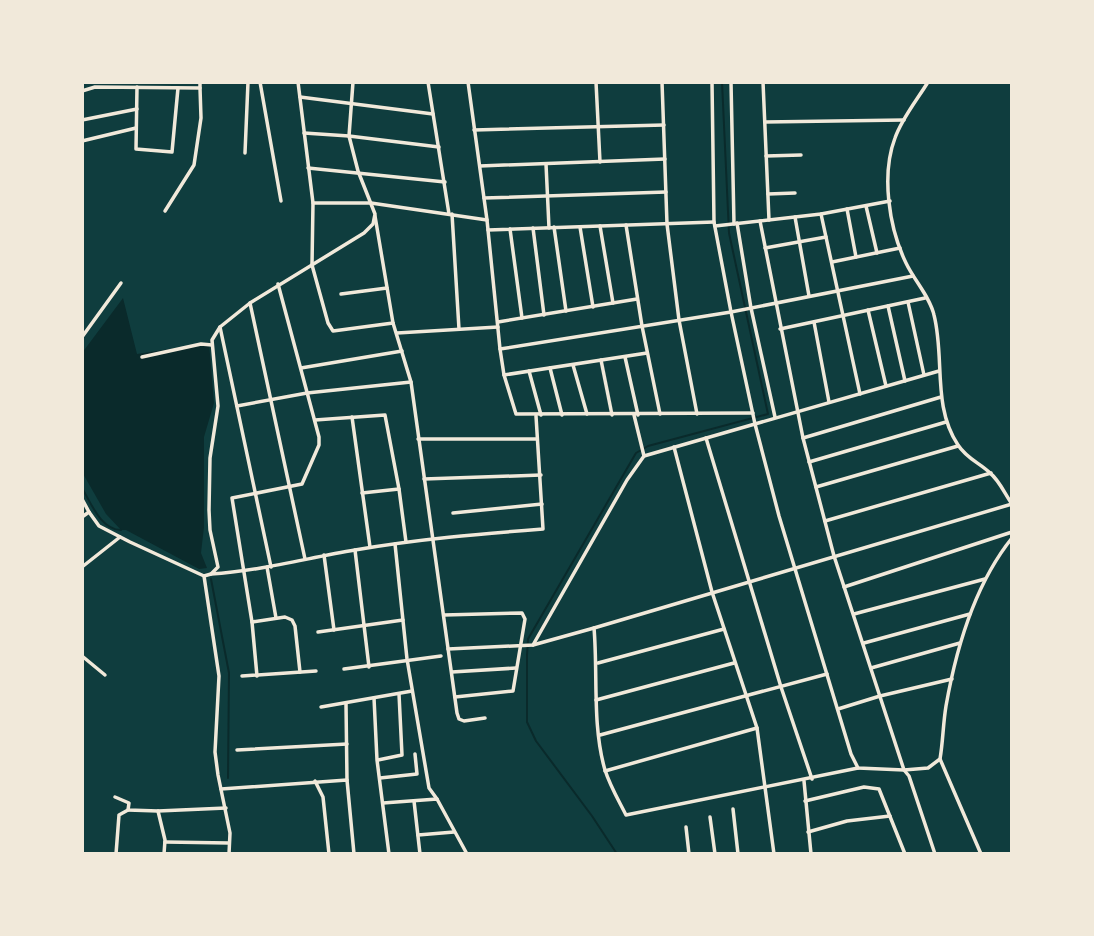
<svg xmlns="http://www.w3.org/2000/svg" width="1094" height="936" viewBox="0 0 1094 936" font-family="Poppins,sans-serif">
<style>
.water{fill:#0a2a2b}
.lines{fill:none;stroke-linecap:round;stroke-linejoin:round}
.stream{stroke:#0a2a2b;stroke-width:2}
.minor{stroke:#f1e9da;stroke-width:3.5}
.tertiary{stroke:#f1e9da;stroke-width:3.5}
</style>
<rect width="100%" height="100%" fill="#0f3d3e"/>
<polygon class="water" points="123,298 137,354 209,343 214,403 204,437 204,527 201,553 207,568 199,569 126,530 121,530 106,514 82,472 82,353"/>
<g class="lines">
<g class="stream">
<path d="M82 488C91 503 101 530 121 530"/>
<polyline points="211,579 229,673 228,778"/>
<polyline points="617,854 592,816 536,741 527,722 527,655 528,639 636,453 648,446 768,414 729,233 722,82"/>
</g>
<g class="minor">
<polyline points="260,82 281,201"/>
<polyline points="428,82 449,214"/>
<polyline points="468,82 487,220 500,349 504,375 516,414 753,413"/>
<polyline points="596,82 600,162"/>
<polyline points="662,82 667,224 679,320 697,414"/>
<polyline points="731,82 734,224"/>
<polyline points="763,82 769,220"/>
<path d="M928 82C917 100 902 118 895 138 881 175 889 228 906 263 914 280 930 297 934 315 945 358 932 406 958 445 967 459 980 463 990 473 999 480 1005 494 1012 504"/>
<polyline points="137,87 136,149 172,152 178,88"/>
<polyline points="82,91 95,87 200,88 200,82"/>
<polyline points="300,97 433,114"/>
<polyline points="82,120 137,109"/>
<polyline points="765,122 904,120"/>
<polyline points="474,130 664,125"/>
<polyline points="304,133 349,136 439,147"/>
<polyline points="82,141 136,128"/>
<polyline points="245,153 248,82"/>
<polyline points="766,156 801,155"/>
<polyline points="546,164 549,228"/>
<polyline points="480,166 665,159"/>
<polyline points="308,168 445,182"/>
<polyline points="768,194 795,193"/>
<polyline points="484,198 666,192"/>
<polyline points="313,203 371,203 487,220"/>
<polyline points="866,206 877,253"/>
<polyline points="847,209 856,257"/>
<polyline points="165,211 194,165 201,118 200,88"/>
<polyline points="452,214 459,329"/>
<polyline points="821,214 860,394"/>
<polyline points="375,216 393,323 411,382 457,713 459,719 464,721 485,718"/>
<polyline points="795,217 809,296"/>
<path d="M760 221 803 438 834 556 904 770 928 768 940 759C943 742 943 724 946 706 956 649 975 584 1012 538"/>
<polyline points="737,223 751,308 775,417"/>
<polyline points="626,225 642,326 660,414"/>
<polyline points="600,226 613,303"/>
<polyline points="715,226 821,214 890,201"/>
<polyline points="554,227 566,311"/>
<polyline points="580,227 593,307"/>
<polyline points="533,228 544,315"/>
<polyline points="510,229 522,318"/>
<polyline points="488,230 714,222"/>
<polyline points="765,248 826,237"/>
<polyline points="832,262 900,248"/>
<polyline points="312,265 328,323 333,331 393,323"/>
<polyline points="341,294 387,288"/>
<polyline points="908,302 924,375"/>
<polyline points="250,303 305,559"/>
<polyline points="888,306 905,381"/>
<polyline points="868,310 886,386"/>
<polyline points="498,322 637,299"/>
<polyline points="814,322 829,402"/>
<polyline points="220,327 271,567"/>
<polyline points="780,329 925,298"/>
<polyline points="397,333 498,327"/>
<polyline points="82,337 121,283"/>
<polyline points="500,349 731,312 913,276"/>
<polyline points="142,357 201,344 212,345"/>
<polyline points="625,357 638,415"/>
<polyline points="601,360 612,415"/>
<polyline points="573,365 587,414"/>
<polyline points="301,368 402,351"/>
<polyline points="550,368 562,415"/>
<polyline points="529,371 541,415"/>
<polyline points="504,375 647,353"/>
<polyline points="237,406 307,393 411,382"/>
<polyline points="634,415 644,456"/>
<polyline points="352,417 370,547"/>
<polyline points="315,420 385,415 399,489 406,542"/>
<polyline points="706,438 781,687 812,779"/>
<polyline points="803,438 941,397"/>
<polyline points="418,439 537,439"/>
<polyline points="674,447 712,592 757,728 774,854"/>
<polyline points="809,462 946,422"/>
<polyline points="424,479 541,475"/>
<polyline points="816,487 958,446"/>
<polyline points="362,493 399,489"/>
<polyline points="82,499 89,512 82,517"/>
<polyline points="89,512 99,526 130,542 204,576"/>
<polyline points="453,513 542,504"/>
<polyline points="825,521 991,473"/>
<polyline points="395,544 407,659 429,788 437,799"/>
<polyline points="355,550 369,667"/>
<polyline points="324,555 334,630"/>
<polyline points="82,567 120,537"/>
<polyline points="267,567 276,618"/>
<path d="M211 574C260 571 307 558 355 550 418 539 480 534 543 529L536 416"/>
<polyline points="844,587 1012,532"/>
<polyline points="854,614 985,579"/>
<polyline points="444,615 522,613 525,619 513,691 455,697"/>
<polyline points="252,622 285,617 292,620 295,626 300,672"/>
<polyline points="318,632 403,620"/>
<polyline points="864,643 970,614"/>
<polyline points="533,645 627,480 644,456 939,371"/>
<polyline points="448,649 533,645 594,628"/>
<polyline points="82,656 105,675"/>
<polyline points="598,663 724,629"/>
<polyline points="871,668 960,643"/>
<polyline points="344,669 441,656"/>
<polyline points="452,672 516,668"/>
<polyline points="242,676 316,671"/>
<polyline points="257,676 252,622 232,498 302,484 319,445 319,437 278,284"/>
<polyline points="374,698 377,760 389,854"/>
<polyline points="596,700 734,663"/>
<polyline points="346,704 347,780"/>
<polyline points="321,707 412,691"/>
<polyline points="838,709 880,696 952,679"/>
<polyline points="600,735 827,674"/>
<polyline points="237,750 347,744"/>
<polyline points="940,759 981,854"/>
<polyline points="378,760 402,755 399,694"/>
<path d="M858 768 626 815C619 801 610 786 605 770 592 726 598 674 594 628L1012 504"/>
<polyline points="605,771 757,728"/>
<polyline points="380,778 417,774 415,754"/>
<polyline points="315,781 323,797 329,854"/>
<polyline points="804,781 811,854"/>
<polyline points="221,789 347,780 354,854"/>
<polyline points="115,797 129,803 128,810 158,811 226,808"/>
<polyline points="414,801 420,854"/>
<polyline points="805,801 864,787 879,789 905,854"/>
<polyline points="383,803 437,799 467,854"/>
<polyline points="733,809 738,854"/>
<polyline points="158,811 165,840 164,854"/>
<polyline points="710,817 715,854"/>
<polyline points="686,827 689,854"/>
<polyline points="808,832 847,821 890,816"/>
<polyline points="418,835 454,832"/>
<polyline points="165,842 229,843"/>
<polyline points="116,854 119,815 128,810"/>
</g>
<g class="tertiary">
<polyline points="298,82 313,203 312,265"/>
<polyline points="712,82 714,222 731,312 755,424 779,516 851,754 858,768 904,770 909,776 935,854"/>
<polyline points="229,854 230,833 218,775 215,752 219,676 204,576 211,574 218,567 210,530 209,510 210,458 218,406 212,340 220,327 250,303 364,233 373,224 375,214 358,171 349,136 353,82"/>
</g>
</g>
<rect width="1094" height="936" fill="none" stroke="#f1e9da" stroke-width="168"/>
</svg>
